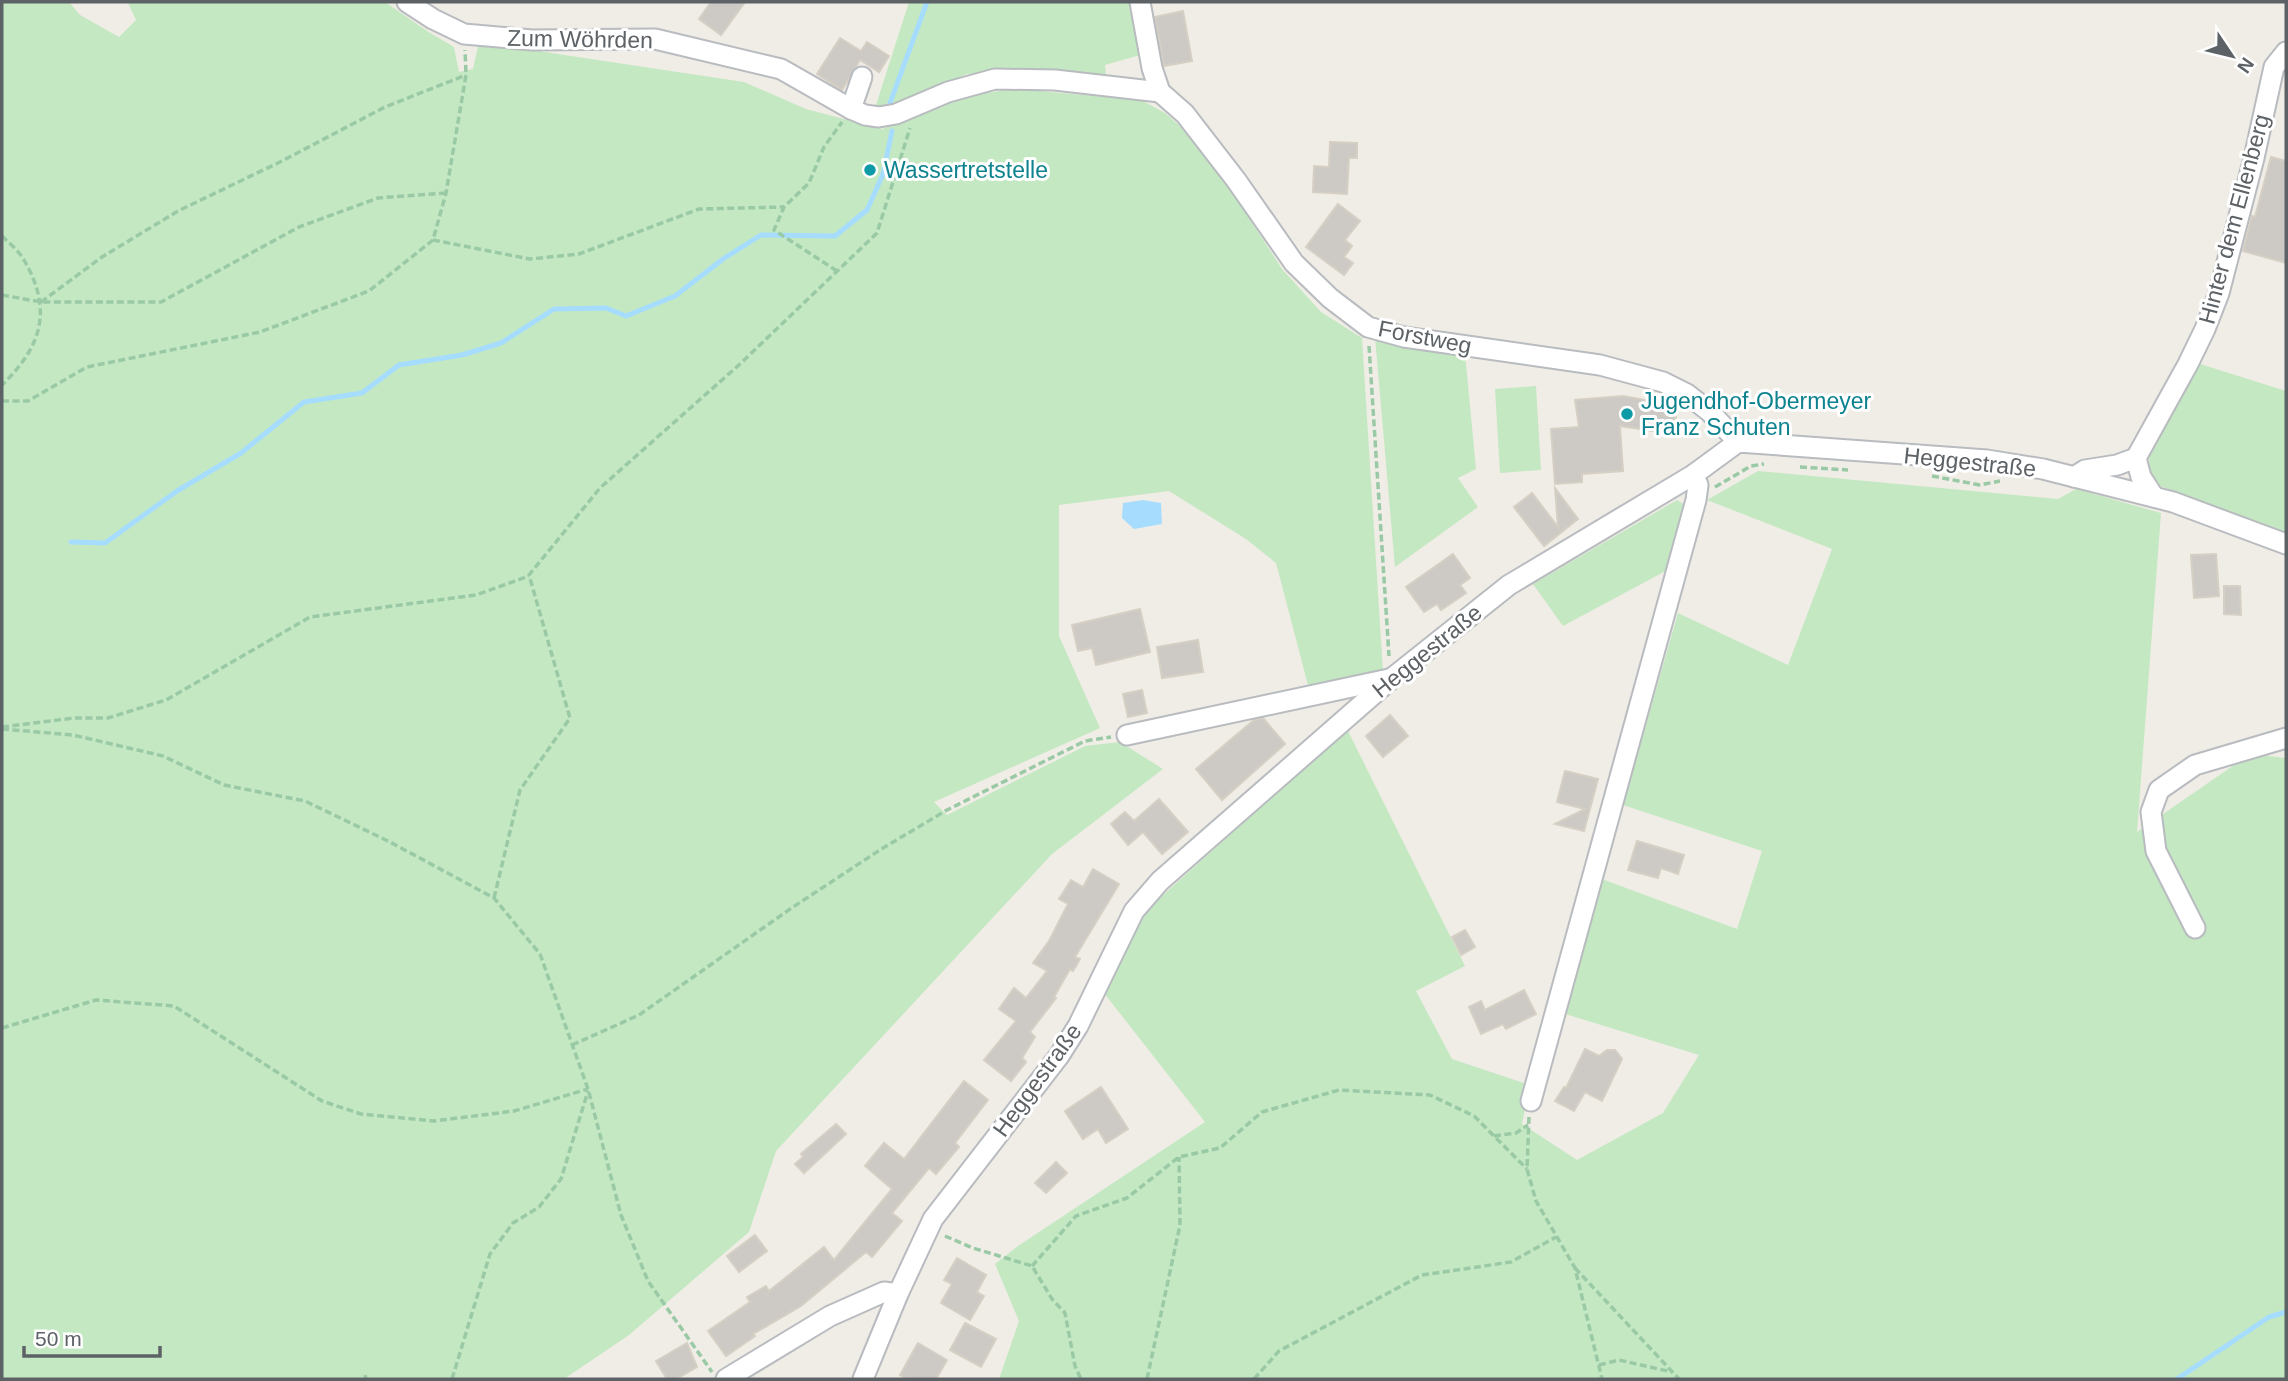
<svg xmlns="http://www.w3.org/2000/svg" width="2288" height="1381" viewBox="0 0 2288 1381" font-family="Helvetica,sans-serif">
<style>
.green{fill:#c4e8c2}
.water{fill:#a6ddff}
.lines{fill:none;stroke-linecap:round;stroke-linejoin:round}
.stream{stroke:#a6ddff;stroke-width:5}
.building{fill:#cdcac5;stroke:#d5cfc4;stroke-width:2}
.minor-casing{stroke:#b8bbbf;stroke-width:23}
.path{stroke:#9ac9a6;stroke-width:3.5;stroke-dasharray:7 3.5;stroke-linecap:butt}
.minor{stroke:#fff;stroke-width:19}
.culture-dot{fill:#0f9aa8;stroke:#fff;stroke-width:2.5}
.labels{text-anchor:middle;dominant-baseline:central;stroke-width:6;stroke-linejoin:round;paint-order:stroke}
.street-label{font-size:23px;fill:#5d6266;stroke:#fff}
.culture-label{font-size:23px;fill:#0d838f;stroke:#fff;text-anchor:start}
</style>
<rect width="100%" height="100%" fill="#f0ede6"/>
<g class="green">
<polygon points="2,2 69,2 80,15 119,37 136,20 128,3 130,2 385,2 427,31 454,47 459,72 473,69 479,42 744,82 806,109 882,129 968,95 1016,89 1141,100 1165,113 1180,126 1229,187 1282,269 1321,312 1362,338 1383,672 1308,685 1276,563 1246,539 1169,491 1059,505 1059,636 1100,728 934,802 947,815 1085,746 1120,742 1163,769 1052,854 776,1151 749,1232 629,1335 564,1379 2,1379"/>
<polygon points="909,2 1130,2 1140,55 1105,65 1106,77 1019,70 967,74 913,97 875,108"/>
<polygon points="1375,337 1465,353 1476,469 1458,478 1478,507 1395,567"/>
<polygon points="2197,363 2286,391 2286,534 2158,485 2150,473 2149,458"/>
<polygon points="1536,386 1541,470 1500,473 1495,389"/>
<polygon points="1758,471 2058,499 2076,489 2161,513 2137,832 2250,754 2286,758 2286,1379 999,1379 1019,1321 995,1264 1018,1246 1205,1122 1104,993 1139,924 1152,905 1347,729 1465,966 1416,991 1452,1059 1530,1085 1522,1124 1577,1160 1663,1113 1699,1055 1562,1013 1599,878 1737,929 1762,851 1623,805 1678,613 1788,665 1832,549 1707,500"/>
<polygon points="1677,500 1685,505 1687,513 1673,567 1563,626 1533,584"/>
</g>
<polygon class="water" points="1143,500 1161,503 1162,524 1134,529 1122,518 1123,503"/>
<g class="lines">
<g class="stream">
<polyline points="890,103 927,2"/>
<polyline points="71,542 105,543 177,491 241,453 304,402 362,393 399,365 462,355 501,343 554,309 606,308 626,316 675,296 723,259 761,235 835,236 867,210 883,174 892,131"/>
<polyline points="2177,1379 2269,1317 2286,1312"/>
</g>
</g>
<g class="building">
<polygon points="711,2 745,2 721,35 699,19"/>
<polygon points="1183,11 1192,61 1164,66 1155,17"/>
<polygon points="840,38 861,51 867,42 889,56 879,72 860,60 842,90 817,74"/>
<polygon points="1330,142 1357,143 1357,158 1349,158 1347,194 1313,192 1314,166 1329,167"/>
<polygon points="2271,157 2286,161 2286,263 2243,251 2252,216 2255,217"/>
<polygon points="1338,204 1360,221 1345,240 1352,246 1344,257 1353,263 1344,275 1306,247"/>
<polygon points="1623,396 1677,406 1674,434 1620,426 1623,471 1582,474 1582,482 1555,484 1551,429 1579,427 1575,400"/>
<polygon points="1555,488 1578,519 1544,546 1514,507 1532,493 1558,527"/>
<polygon points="1453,554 1470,578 1460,585 1466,593 1441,610 1437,604 1424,612 1406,587"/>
<polygon points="2216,554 2219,596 2194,598 2191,555"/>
<polygon points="2224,586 2240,586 2241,615 2224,614"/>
<polygon points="1140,609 1150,652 1096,665 1092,648 1078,651 1072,625"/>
<polygon points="1198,640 1203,672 1162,678 1157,647"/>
<polygon points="1142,690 1147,713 1128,717 1123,694"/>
<polygon points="1390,715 1408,736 1383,757 1366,736"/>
<polygon points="1263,718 1285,744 1222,800 1196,769 1254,720"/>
<polygon points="1565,771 1598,779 1584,831 1555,824 1585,809 1557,802"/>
<polygon points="1159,799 1188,832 1162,854 1143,832 1128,845 1111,824 1125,812 1134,821"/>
<polygon points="1637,841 1684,855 1678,874 1661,868 1658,878 1628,870"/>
<polygon points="1093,869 1119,884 1075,957 1080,959 1073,971 1070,969 1054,997 1056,998 1030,1032 1035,1037 1022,1058 1026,1062 1011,1081 984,1060 1016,1021 999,1009 1014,988 1026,998 1047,971 1033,963 1049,941 1068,904 1059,899 1071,880 1083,887"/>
<polygon points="1465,930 1475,947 1461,955 1452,937"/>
<polygon points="1524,990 1536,1014 1506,1029 1503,1024 1481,1034 1469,1007 1481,1001 1485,1010"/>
<polygon points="1585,1049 1599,1056 1607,1050 1615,1050 1622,1059 1602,1101 1585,1092 1574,1111 1555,1101 1564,1087 1566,1088"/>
<polygon points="964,1081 988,1100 955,1143 959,1147 936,1174 929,1168 892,1213 902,1221 872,1257 866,1252 801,1306 753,1334 755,1336 726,1356 708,1331 750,1302 747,1297 766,1286 769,1291 824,1247 834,1260 892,1189 865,1166 884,1143 904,1159"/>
<polygon points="1101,1087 1128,1129 1106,1143 1098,1129 1083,1139 1065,1111"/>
<polygon points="836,1124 846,1134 804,1173 795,1164 803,1157 801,1154"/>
<polygon points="1056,1162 1067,1173 1046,1193 1035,1183"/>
<polygon points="755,1235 767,1251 739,1272 727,1256"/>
<polygon points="957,1258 986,1275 977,1292 984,1296 970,1320 941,1303 952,1284 944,1280"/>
<polygon points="965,1323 996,1339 981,1367 950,1350"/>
<polygon points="687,1343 697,1367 676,1379 667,1379 656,1361"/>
<polygon points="918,1343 947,1360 936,1379 907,1379 900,1375"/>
</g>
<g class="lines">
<defs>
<g id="minor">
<polyline points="407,2 433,19 464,34 532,40 655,39 781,69 851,109 865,115 879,117 896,114 948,92 995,79 1055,80 1160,92"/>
<polyline points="1140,2 1152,68 1160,92 1185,114 1236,180 1294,263 1330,298 1368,327 1404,337 1600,365 1663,382 1687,394 1710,412 1738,442"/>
<polyline points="851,109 862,77"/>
<polyline points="2136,458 2141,477 2154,497"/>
<polyline points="2074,477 2085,470 2117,465 2136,458 2188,364 2205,329 2219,293 2254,158 2274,67 2286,52"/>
<polyline points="1127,735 1389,679"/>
<polyline points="2195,928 2156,851 2151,812 2159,790 2195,765 2286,738"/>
<polyline points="1531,1101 1696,500 1698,485 1693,475"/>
<polyline points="726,1379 830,1316 884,1292 898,1294"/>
<polyline points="863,1379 898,1294 933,1219 1059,1056 1078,1026 1134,911 1160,881 1391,679 1509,585 1693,475 1738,442 1987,460 2043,469 2173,502 2286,544"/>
</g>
</defs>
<use href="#minor" class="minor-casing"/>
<g class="path">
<path d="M2 236C9 243 19 251 24 260 53 310 42 346 2 385"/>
<polyline points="433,240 530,259 579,254 699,209 784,207"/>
<polyline points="837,271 774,230 784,207 809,183 824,147 842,122"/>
<polyline points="2,295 41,302 161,302 299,227 378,198 446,193"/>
<polyline points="41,302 102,257 178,211 282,161 385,107 466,75"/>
<polyline points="1369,346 1389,656"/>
<polyline points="2,401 28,401 87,367 260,332 369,291 433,240 446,193 466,75 465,50"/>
<polyline points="1800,467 1848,470"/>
<polyline points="1932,476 1980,485 2000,481"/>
<polyline points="1715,487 1751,466 1764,464"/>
<polyline points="2,727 74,718 108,718 166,700 310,617 476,595 529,576"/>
<polyline points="2,729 73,735 163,756 224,785 305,801 390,842 494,898 540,954 588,1089 621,1215 648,1281 712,1372"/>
<polyline points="494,898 520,790 570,718 529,575 600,488 740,364 877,233 910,128"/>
<polyline points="2,1028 96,1000 174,1006 322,1101 361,1114 434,1121 514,1111 588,1089"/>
<polyline points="572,1045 639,1015 793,907 883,848 947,810 1085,741 1111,737"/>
<polyline points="1529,1117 1527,1169 1536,1201 1575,1268 1602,1379"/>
<polyline points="1494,1136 1516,1133 1528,1125"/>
<polyline points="945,1236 973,1248 1032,1266 1052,1299 1065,1313 1075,1366 1081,1379"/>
<polyline points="1032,1266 1076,1216 1127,1198 1179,1157 1220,1148 1262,1112 1339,1090 1430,1095 1474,1116 1527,1169"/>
<polyline points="1575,1268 1679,1379"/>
<polyline points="1599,1365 1619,1360 1672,1372"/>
<polyline points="365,1375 366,1379"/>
<polyline points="452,1379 490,1254 513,1223 539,1207 561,1179 588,1091"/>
<polyline points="1147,1379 1180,1225 1179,1157"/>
<polyline points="1254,1379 1279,1351 1422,1275 1511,1262 1556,1237"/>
</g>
<use href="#minor" class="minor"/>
</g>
<g class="culture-dot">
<circle cx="870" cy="170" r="7"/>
<circle cx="1627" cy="414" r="7"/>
</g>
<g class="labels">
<g class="street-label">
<text transform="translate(580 39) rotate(1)">Zum Wöhrden</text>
<text transform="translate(2234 219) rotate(-75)">Hinter dem Ellenberg</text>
<text transform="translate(1425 337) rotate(11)">Forstweg</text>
<text transform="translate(1970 462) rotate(6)">Heggestraße</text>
<text transform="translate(1427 651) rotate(-39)">Heggestraße</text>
<text transform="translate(1037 1080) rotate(-54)">Heggestraße</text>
</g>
<g class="culture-label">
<text x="884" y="170">Wassertretstelle</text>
<text x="1641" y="401">Jugendhof-Obermeyer<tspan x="1641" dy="26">Franz Schuten</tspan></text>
</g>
</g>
<rect width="2288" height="1381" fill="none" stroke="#5d6266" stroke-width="7"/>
<g transform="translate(2232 56) rotate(125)" stroke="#ffffff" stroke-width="5" paint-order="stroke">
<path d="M0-5L12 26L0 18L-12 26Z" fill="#5d6266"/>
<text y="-10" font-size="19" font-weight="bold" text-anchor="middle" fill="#5d6266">N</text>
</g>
<path d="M24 1346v10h136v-10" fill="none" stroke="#5d6266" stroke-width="3.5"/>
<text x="35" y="1346" font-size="21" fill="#5d6266" stroke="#ffffff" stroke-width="5" paint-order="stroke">50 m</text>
</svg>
